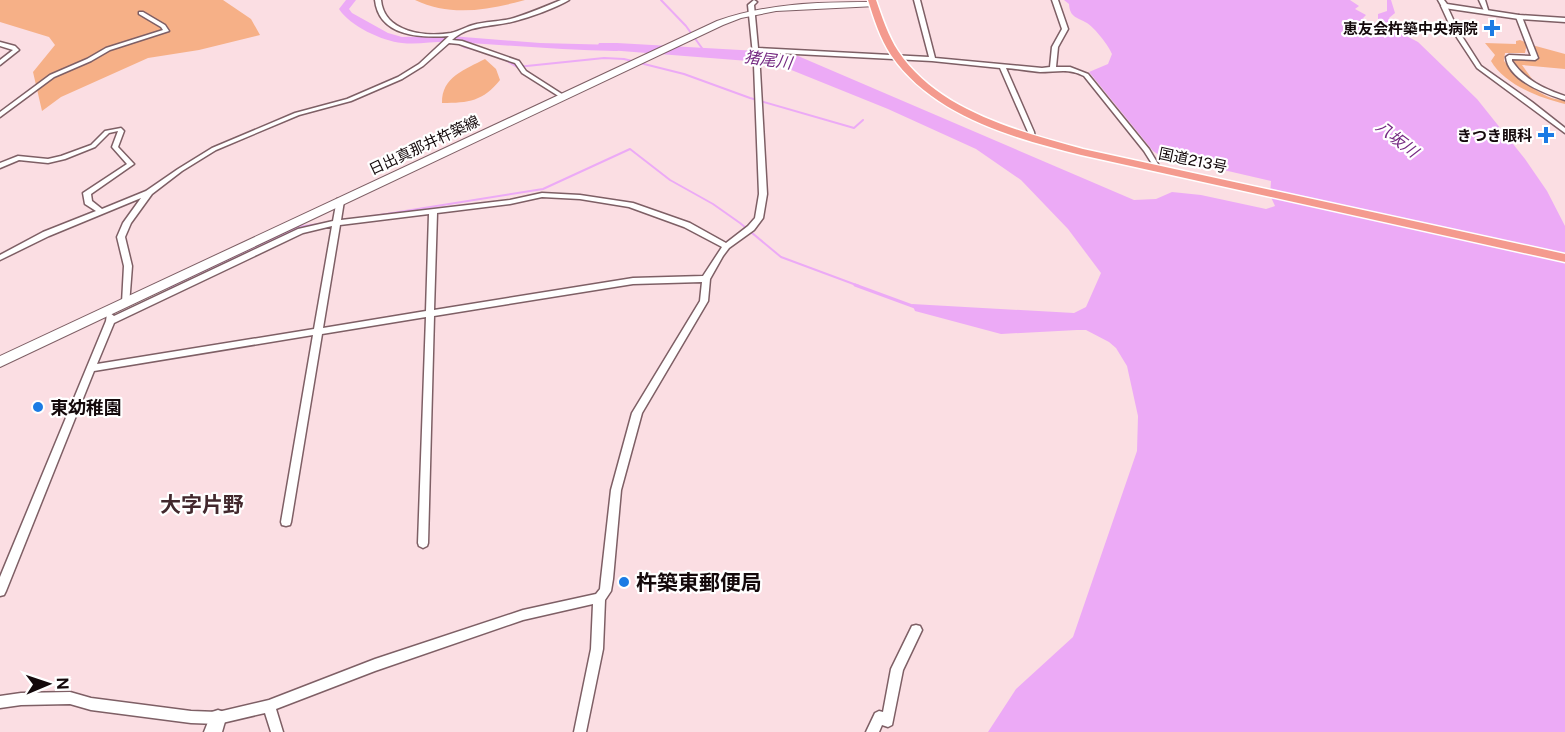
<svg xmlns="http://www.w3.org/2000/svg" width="1565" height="732" viewBox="0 0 1565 732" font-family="'Public Sans','Noto Sans JP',sans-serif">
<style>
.green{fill:#f6b087}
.water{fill:#ecaaf6}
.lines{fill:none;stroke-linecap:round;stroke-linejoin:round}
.stream-far1{stroke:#ecaaf6;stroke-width:2}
.stream{stroke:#ecaaf6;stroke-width:3}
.river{fill:#ecaaf6;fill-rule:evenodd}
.minor-casing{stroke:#7e5f65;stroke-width:3}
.tertiary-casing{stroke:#7e5f65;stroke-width:3}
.secondary-casing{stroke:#7e5f65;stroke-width:2}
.trunk-casing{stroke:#fff;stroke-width:3}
.minor{fill:#fff;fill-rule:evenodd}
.tertiary{fill:#fff;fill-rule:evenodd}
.secondary{fill:#fff;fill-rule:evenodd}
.trunk{fill:#f49a8e;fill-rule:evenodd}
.poi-dot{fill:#1b7be4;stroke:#fff;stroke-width:2}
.labels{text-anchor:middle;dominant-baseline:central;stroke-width:4.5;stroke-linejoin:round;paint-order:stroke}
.far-poi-label{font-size:15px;font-weight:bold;fill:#14090b;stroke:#fff;text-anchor:end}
.far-street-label{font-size:15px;fill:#14090b;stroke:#fff}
.far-water-label{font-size:16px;font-style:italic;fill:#752982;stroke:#fff}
.poi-label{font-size:18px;font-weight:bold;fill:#14090b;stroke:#fff;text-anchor:start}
.quarter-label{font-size:21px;font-weight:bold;fill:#42282d;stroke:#fff}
.near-poi-label{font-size:21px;font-weight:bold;fill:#14090b;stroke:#fff;text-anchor:start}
</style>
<rect width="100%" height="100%" fill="#fbdee3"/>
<g class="green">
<polygon points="0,0 223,0 251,19 260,35 199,50 148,58 61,97 42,111 33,72 55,45 49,37 0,22"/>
<path d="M415 0H525C489 10 450 17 415 0Z"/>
<path d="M1520 40 1527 43 1525 53H1505L1504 61C1519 77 1542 101 1565 100V104C1539 98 1504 84 1491 61L1495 55 1485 43 1516 44V41Z"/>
<polygon points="1532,45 1565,54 1565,69 1522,65 1532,79 1527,79 1511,61 1510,57 1513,55 1534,55 1535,49"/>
<path d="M485 59 496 69 500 80C483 101 469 103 442 103 441 77 466 69 485 59Z"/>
</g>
<path class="water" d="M1064 0H1350L1359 6 1355 9 1366 15 1363 18 1367 22 1378 23V14L1387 11V0H1391L1395 13 1389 18 1393 29 1418 42 1477 99 1525 159 1547 191 1565 226V732H988L1016 689 1073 637 1137 451 1138 416 1127 366 1116 348 1109 342 1086 330H1077L1001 334 915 311 912 304 1074 313 1086 307 1101 273 1068 229 1021 180 976 149 888 109 774 63 596 49 599 43H617L758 51 798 56 1134 200 1156 199 1172 192 1201 195 1266 209 1275 206 1270 195 1271 181 1159 155 1153 151 1089 72 1108 64 1112 54C1109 46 1094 27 1087 23 1077 17 1070 18 1069 4Z"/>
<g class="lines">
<g class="stream-far1">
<polyline points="661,0 686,26 704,51"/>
<polyline points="453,40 464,47 482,51"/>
<polyline points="504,59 517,67 604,58 624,59 684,74 750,98 854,128 863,120"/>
<polyline points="374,216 543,189 630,149 670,180 713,204 740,223 781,257 859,286"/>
<polyline points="171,286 298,227 326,223"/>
</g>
<g class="stream">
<polyline points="855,285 915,307"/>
<polyline points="169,287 174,285"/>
</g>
<path class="river" d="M346 0H356L349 9 352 13 388 33 402 37 451 36 540 43 617 45 622 48 617 51C562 50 507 45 452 42 436 41 418 45 402 43 382 41 350 26 339 9Z"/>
<defs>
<g id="minor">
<path d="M375 0H381C384 33 426 37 451 33 459 31 466 27 473 25 486 21 501 22 514 18 530 13 546 6 561 0H569C556 8 530 17 515 21 494 27 469 24 452 40L462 41 519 61 526 71 565 96 560 97 522 73 515 63 459 44 449 43 423 66 402 79 351 101 299 115 216 150 182 171 152 194 131 223 125 237 132 266 129 305H123L122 303 124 266 117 237 123 223 141 198 49 236 0 260V255L43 232 96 211 85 204 83 193 127 164 112 147 118 131 109 133 95 147 65 159 48 163 19 160 0 168V163L18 156 48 159 61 156 91 145 105 131 121 128 124 131 118 147 134 164 91 194 92 201 102 209 146 191 178 169 212 148 295 113 347 99 398 77 419 64 449 36C421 38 379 37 375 0Z"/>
<path d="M754 0 757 2 754 5 758 48 929 57 914 0H920L935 58 1042 68 1050 67 1052 47 1062 29 1052 0H1058L1068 29 1058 47 1056 67H1070L1088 74 1149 149 1161 169 1160 170H1156L1144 151 1084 76C1069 68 1057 72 1040 72 1029 71 1017 69 1006 68L1034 132 1035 138 1032 140 1029 138 1028 132 1000 68 932 61 759 52 767 194 763 218 754 230 729 248 723 256 710 279 708 301 642 413 621 490 613 579 611 591 605 600 603 649 586 732H574L591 649 593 604 523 620 375 671 276 709 283 732H271L265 713 218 724 191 723 91 710 70 704 21 705 0 708V696L21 693 70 692 91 698 191 711 218 712 269 700 375 659 523 610 596 594 600 589 601 579 611 490 632 413 700 301 702 282 633 284 434 316 428 543 427 546 423 548 419 546 418 543 426 317 322 334 291 522 290 525 286 526 282 525 281 522 313 335 94 371 6 591 4 595 0 596V577L106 321 107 314 110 313 114 316 298 229 333 221 337 199H343L344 201 341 220 510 200 542 193 580 195 633 203 690 223 726 243 748 226 755 218 759 194 754 65 748 5ZM542 197 580 199 629 207 684 227 722 247 703 276 633 278 434 310 437 213 510 204ZM429 214 426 311 323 328 340 225ZM332 226 314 329 97 364 114 323 303 233Z"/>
<polygon points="1479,0 1485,0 1489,13 1485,13"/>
<polygon points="1442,5 1447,6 1458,30 1481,66 1532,102 1565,128 1565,133 1477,68 1452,30 1441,6"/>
<polygon points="139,12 143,12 165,25 169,31 110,50 91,61 54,77 0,117 0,112 50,75 87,59 106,48 163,30 161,27 139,14"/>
<path d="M1519 15 1522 17 1538 58 1535 60 1512 59V61C1525 80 1544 89 1565 96V100C1546 94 1508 80 1506 57L1509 55 1531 56 1516 17Z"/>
<polygon points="0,42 15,46 19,50 0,65 0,60 13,50 0,46"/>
<polygon points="916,625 920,626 922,630 903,670 892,725 888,727 882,725 879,732 866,732 875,713 879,711 883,712 891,669 912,626"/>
</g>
<g id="tertiary">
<polygon points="1438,0 1444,0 1447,4 1519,15 1565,18 1565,22 1519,19 1444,8 1442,7"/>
<polygon points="218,710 224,712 226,718 222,732 204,732 212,712"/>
</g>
<path id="secondary" d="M873 2H876V6L776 11 741 18 723 25 0 367V356L717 21C768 3 820 2 873 2Z"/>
<path id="trunk" d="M868 0H876C882 17 888 36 898 51 938 111 1018 131 1083 149L1565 254V262L1081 155C1013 138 933 116 891 55 880 38 874 19 868 0Z"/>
</defs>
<use href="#minor" class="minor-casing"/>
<use href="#tertiary" class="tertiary-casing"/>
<use href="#secondary" class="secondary-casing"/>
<use href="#trunk" class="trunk-casing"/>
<use href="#minor" class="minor"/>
<use href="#tertiary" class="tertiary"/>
<use href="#secondary" class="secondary"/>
<use href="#trunk" class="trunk"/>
</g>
<g class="poi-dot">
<path d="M1489 19h6v6h6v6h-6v6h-6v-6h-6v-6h6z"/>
<path d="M1543 126h6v6h6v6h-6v6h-6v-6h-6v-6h6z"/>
<circle cx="38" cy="407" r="6"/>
<circle cx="624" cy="582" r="6"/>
</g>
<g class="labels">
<g class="far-poi-label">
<text x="1478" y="28">恵友会杵築中央病院</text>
<text x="1532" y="135">きつき眼科</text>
</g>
<g class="far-street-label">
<text transform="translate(424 145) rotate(-25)">日出真那井杵築線</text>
<text transform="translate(1193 160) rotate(12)">国道213号</text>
</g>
<g class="far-water-label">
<text transform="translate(768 60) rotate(8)">猪尾川</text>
<text transform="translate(1397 139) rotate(38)">八坂川</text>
</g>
<g class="poi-label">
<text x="50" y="407">東幼稚園</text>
</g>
<g class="quarter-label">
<text x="202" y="504">大字片野</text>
</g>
<g class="near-poi-label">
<text x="636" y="582">杵築東郵便局</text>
</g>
</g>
<g transform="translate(48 684) rotate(88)" stroke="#ffffff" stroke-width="4.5" paint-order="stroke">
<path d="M0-4.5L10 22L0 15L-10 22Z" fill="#14090b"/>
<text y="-9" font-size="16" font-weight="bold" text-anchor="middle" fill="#14090b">N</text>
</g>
</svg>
